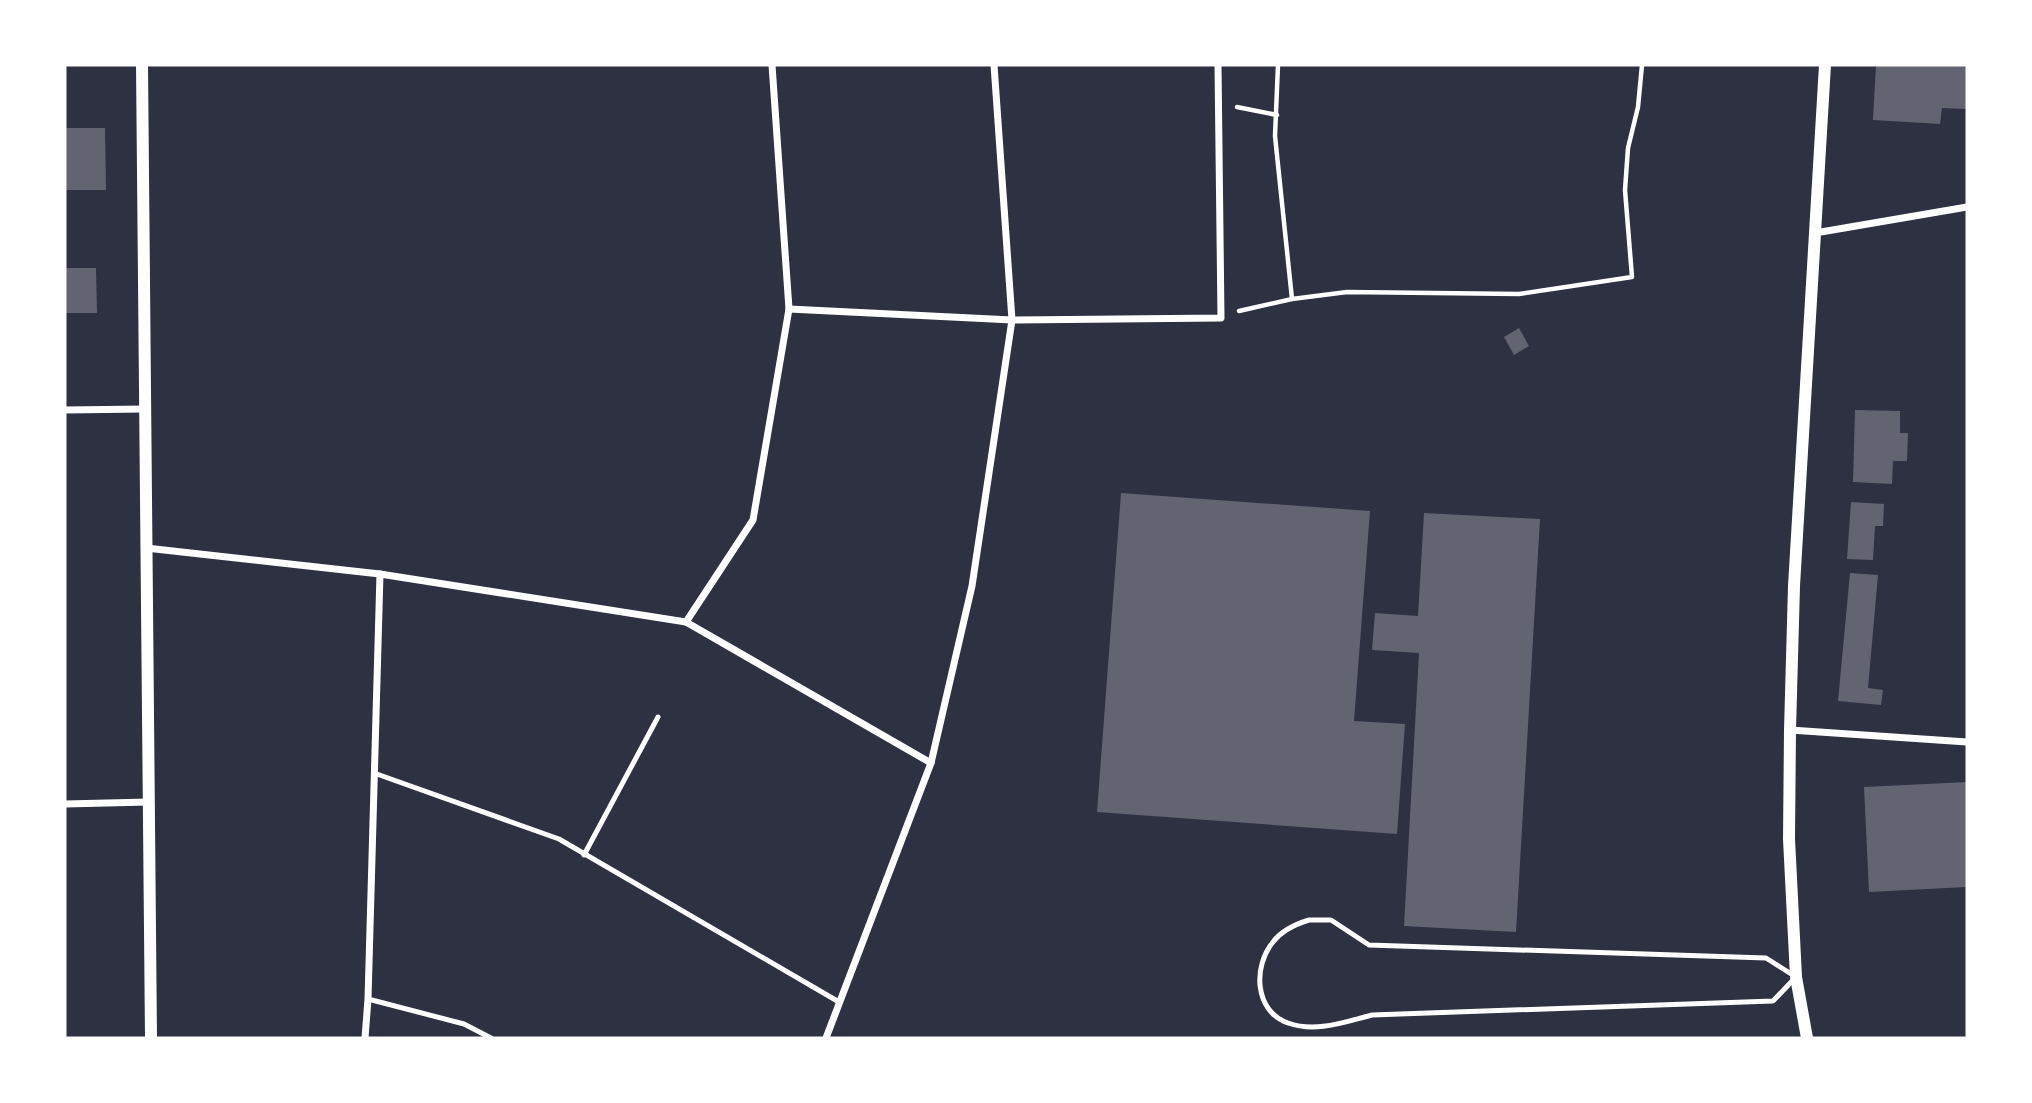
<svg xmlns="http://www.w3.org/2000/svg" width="2032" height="1103" viewBox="0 0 2032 1103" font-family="Karla,sans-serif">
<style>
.building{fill:#626471}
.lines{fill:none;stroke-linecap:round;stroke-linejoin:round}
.path{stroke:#fff;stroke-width:4.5}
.service{stroke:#fff;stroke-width:5}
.minor{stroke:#fff;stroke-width:7}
.tertiary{stroke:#fff;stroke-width:12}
</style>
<rect width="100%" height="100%" fill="#2d3142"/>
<g class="building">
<polygon points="1876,65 1967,65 1967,109 1942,108 1940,124 1873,120"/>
<polygon points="65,128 105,128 106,190 65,190"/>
<polygon points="65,268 96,268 97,313 65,313"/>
<polygon points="1519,328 1529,346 1514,355 1504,337"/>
<polygon points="1855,410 1900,411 1900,433 1908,433 1907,461 1893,461 1892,484 1853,482"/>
<polygon points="1121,493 1370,511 1354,721 1405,724 1397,834 1097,812"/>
<polygon points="1851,502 1884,504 1883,526 1875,526 1873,560 1847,559"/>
<polygon points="1424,513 1540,519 1516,932 1404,926 1419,653 1372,650 1375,613 1418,616"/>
<polygon points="1850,573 1878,575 1868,688 1883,690 1881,705 1838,701"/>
<polygon points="1967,782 1967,887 1869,892 1864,787"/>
</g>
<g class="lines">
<g class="path">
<polyline points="1278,65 1275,136 1292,299"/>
<polyline points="1237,107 1277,115"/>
<polyline points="1239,311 1292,299 1347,292 1519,294 1632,277 1625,190 1628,148 1638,107 1642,65"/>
</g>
<g class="service">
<polyline points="374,773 559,839 839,1002"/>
<polyline points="584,855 658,717"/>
<path d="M1309 920H1331L1369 945 1766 958 1796 977 1773 1001 1372 1015C1344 1022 1316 1033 1288 1023 1254 1011 1253 966 1273 942 1282 930 1296 924 1309 920Z"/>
<polyline points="368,999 464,1024 491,1038"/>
</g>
<g class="minor">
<polyline points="1815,233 1967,207"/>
<polyline points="789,309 1012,320 1221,318 1218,65"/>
<polyline points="65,410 145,409"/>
<polyline points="146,548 380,574 686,622 931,763"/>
<polyline points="686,622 753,520 789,309 772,65"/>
<polyline points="1790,730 1967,742"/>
<polyline points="65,804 149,802"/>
<polyline points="365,1038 368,999 380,574"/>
<polyline points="826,1038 931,763 972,586 1012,320 994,65"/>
</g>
<g class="tertiary">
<polyline points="142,65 151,1038"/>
<polyline points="1807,1038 1796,977 1789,839 1790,730 1794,586 1825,65"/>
</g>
</g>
<rect width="2032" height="1103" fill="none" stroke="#ffffff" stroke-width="133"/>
</svg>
